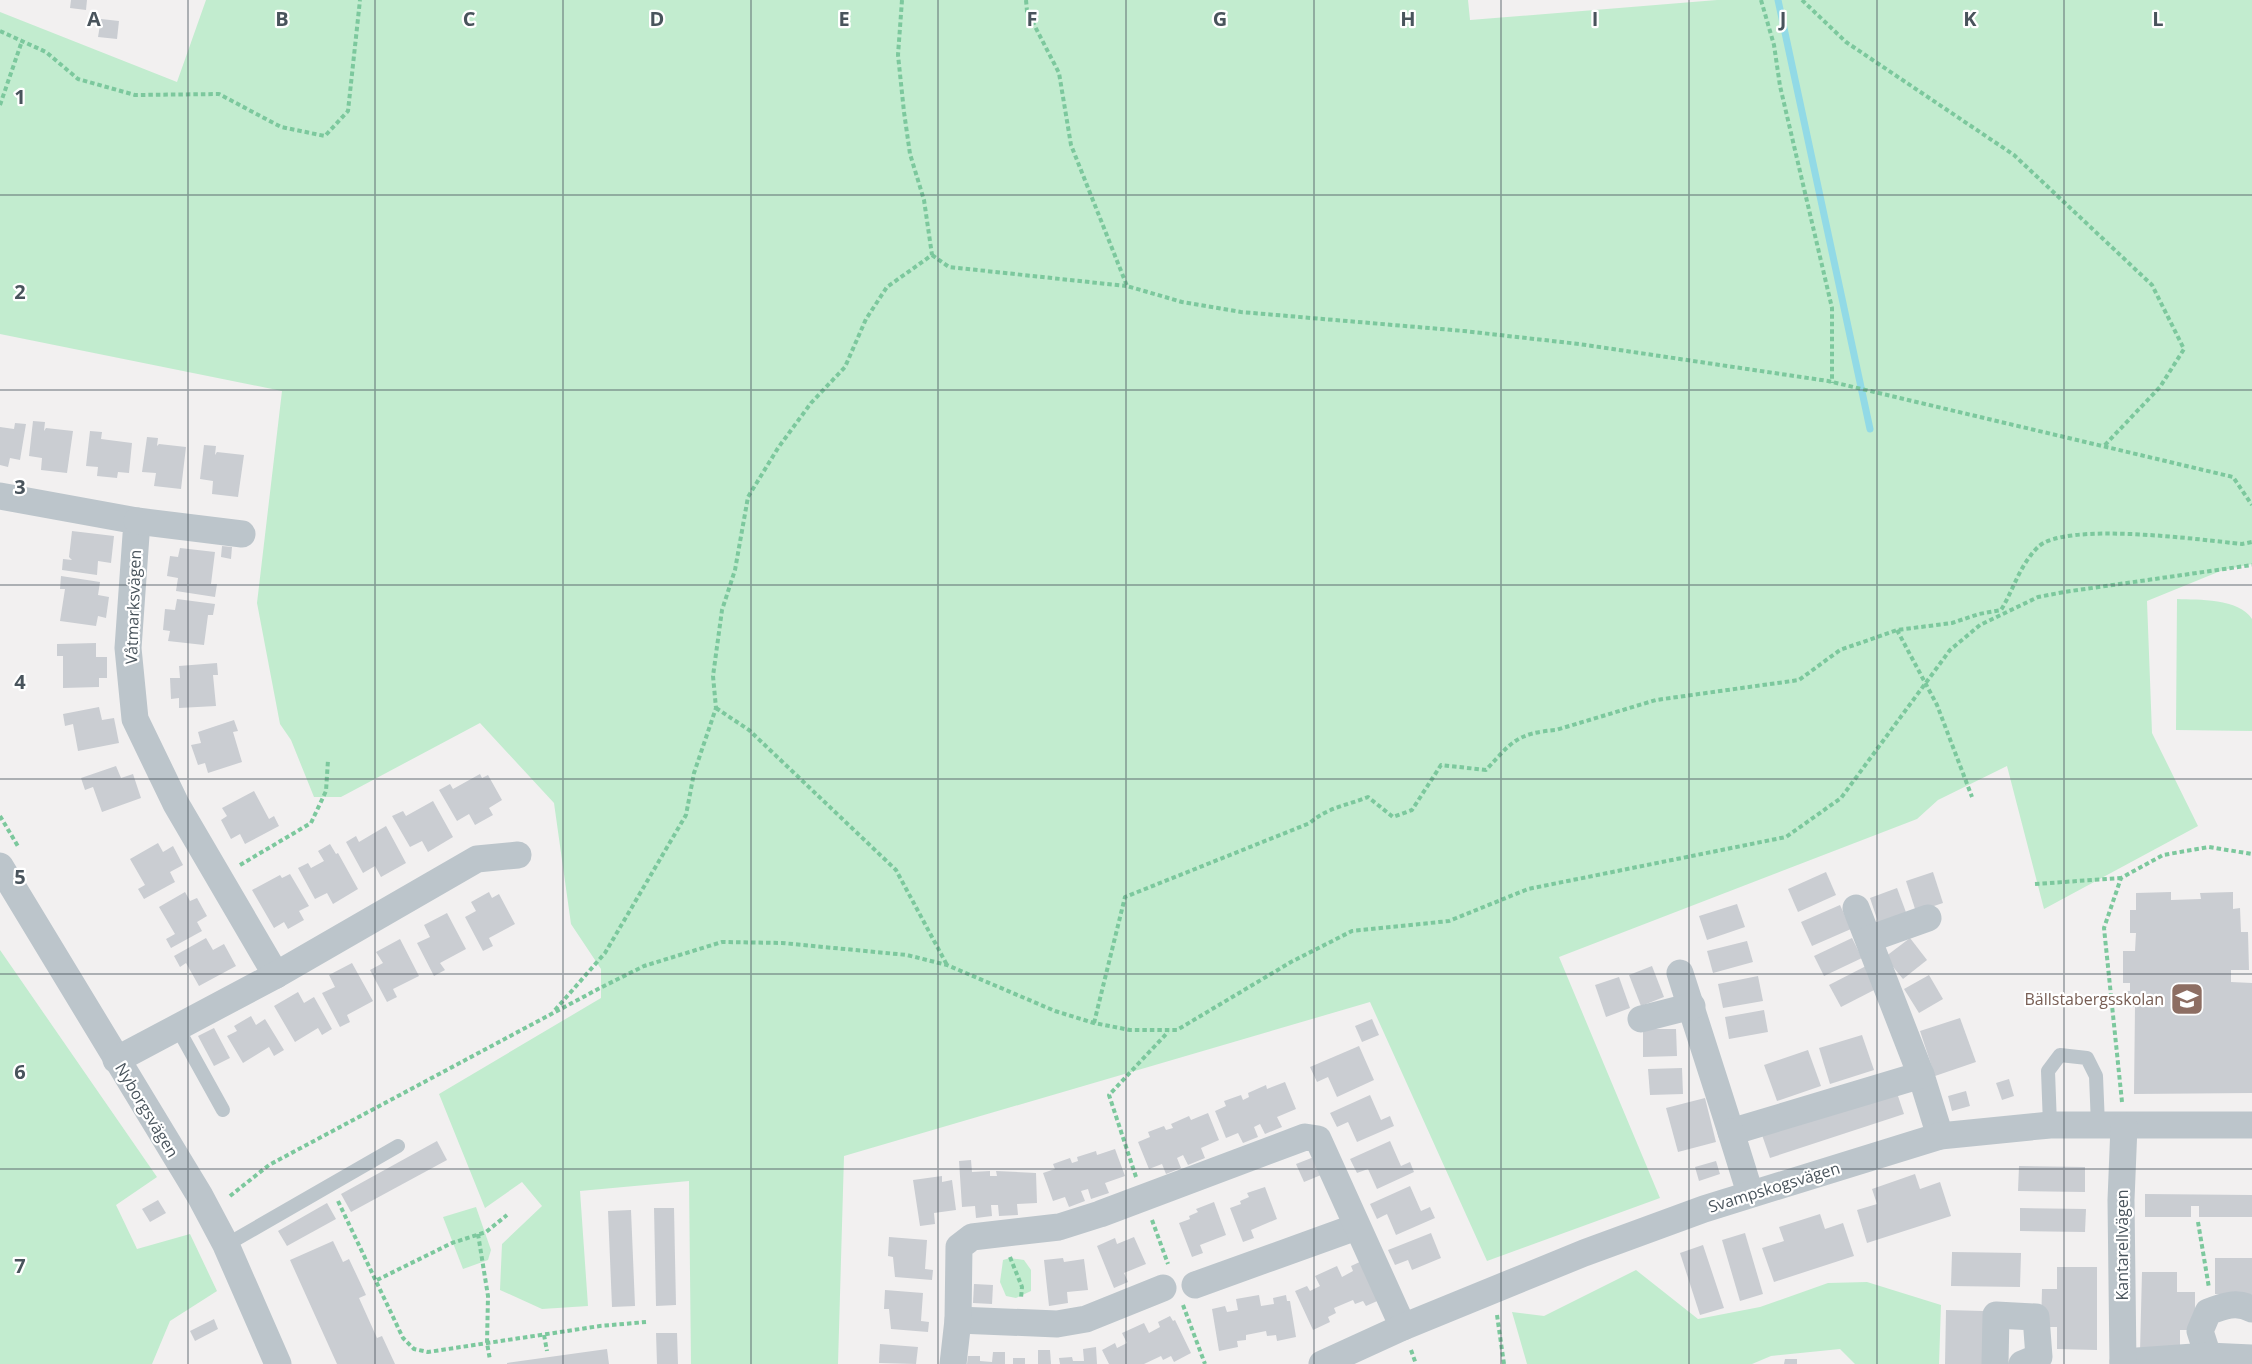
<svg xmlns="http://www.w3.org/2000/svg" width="2252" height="1364" viewBox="0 0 2252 1364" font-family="'Open Sans',sans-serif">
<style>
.green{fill:#c2eccf}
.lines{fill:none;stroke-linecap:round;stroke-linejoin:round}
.stream{stroke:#92dae6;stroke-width:7}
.building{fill:#cacdd2}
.path{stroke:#7cc89d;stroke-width:4;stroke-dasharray:4.5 3;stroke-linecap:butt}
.service{stroke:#bcc5cb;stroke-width:14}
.minor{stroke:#bcc5cb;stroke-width:27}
.grid{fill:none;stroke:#49545c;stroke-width:1.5;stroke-opacity:0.55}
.labels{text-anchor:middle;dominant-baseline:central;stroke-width:4.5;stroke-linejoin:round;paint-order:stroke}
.street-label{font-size:16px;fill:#49545c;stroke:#fff}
.education-label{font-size:16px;fill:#785e54;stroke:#fff;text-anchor:end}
.grid-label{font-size:20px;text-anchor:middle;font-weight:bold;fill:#49545c;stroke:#fff;stroke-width:4.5;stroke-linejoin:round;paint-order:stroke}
</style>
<rect width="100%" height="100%" fill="#f2f0f0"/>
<g class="green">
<polygon points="206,0 1468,0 1470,20 1717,0 2252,0 2252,564 2223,570 2147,601 2152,733 2198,826 2044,909 2007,766 1938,800 1917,819 1559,957 1660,1198 1487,1261 1370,1002 844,1156 838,1364 691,1364 689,1181 580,1191 588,1306 542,1309 500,1290 502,1244 542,1206 522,1182 485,1208 439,1094 601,998 601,969 571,924 554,803 480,723 341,797 314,797 291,740 280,724 257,603 282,391 0,334 0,12 177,82"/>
<path d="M2177 599C2198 600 2239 598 2252 619V731L2176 730Z"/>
<polygon points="0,950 157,1177 116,1205 137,1249 190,1234 217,1291 170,1321 152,1364 0,1364"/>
<polygon points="476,1207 491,1250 488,1260 463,1269 443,1217"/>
<polygon points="1010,1258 1024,1260 1031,1270 1031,1291 1016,1298 1006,1296 1000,1282 1003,1260"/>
<polygon points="1636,1270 1698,1319 1760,1307 1828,1283 1867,1282 1941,1305 1939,1364 1855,1364 1840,1349 1771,1356 1752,1364 1527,1364 1512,1312 1544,1316"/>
</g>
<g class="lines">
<polyline class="stream" points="1778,0 1870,429"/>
</g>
<g class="building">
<polygon points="71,0 87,0 86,10 70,8"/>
<polygon points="101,19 119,21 117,39 98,37"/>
<polygon points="33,421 45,422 44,431 46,428 73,431 67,473 41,470 42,458 29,456"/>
<polygon points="15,423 26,424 20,460 10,458 8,467 0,465 0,427 14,429"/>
<polygon points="90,431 102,432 101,439 132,443 129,473 118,472 117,478 97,476 98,467 86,466"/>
<polygon points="147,437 158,438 157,446 159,444 186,447 181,489 154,486 156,473 142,472"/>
<polygon points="204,445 216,446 215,455 217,452 244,455 238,497 212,494 213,481 200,479"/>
<polygon points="72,531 114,536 111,563 98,561 97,575 62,570 63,559 72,560 69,557"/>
<polygon points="222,546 232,547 231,559 221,557"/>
<polygon points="180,548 215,552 211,584 217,584 215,597 176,591 178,578 167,576 170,556 178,557"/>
<polygon points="61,576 100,582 98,595 109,597 106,618 98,616 96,626 60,621 65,589 60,589"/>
<polygon points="177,599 215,604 213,615 208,615 204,645 168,641 170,631 163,630 165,609 175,610"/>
<polygon points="96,643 96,657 107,657 107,678 99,678 99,687 63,688 63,656 57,656 57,644"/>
<polygon points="217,663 218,675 213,675 216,706 179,708 179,698 171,699 170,678 180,678 179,666"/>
<polygon points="99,707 102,720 114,718 119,743 78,751 73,724 65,726 63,714"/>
<polygon points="234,720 238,731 233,732 242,762 208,773 205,763 198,765 191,745 201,743 198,732"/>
<polygon points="116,766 121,778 133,774 141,798 102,812 93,787 85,790 81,778"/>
<polygon points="480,774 482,778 488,775 502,800 489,808 493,815 475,825 469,814 457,821 439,790 450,784 453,789"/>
<polygon points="254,791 269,819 274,816 279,826 245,844 240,834 231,839 221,820 227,816 222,808"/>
<polygon points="433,801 453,837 428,852 422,841 410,847 392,816 403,811 406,816"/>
<polygon points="386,826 406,863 381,877 375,866 363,873 346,842 356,836 359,842"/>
<polygon points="158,843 163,852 173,846 183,865 170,872 175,882 144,899 138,889 145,885 130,859"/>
<polygon points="330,844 336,854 338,853 358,889 333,904 327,893 315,899 298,868 308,863 311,868 324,861 318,851"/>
<polygon points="1826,872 1836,895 1798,912 1788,889"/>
<polygon points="1933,872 1943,903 1916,912 1906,881"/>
<polygon points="290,874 309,906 299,911 304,920 288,929 284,922 274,928 252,890 280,875 282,878"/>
<polygon points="1897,888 1907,915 1879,925 1870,898"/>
<polygon points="185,892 190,901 197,898 207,916 197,922 202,931 171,948 166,939 175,934 159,907"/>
<polygon points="489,892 492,898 499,894 515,924 489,938 493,946 483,951 465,917 476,911 471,902"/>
<polygon points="2171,892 2171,900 2201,899 2200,893 2233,892 2233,909 2240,908 2241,932 2248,932 2249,970 2231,970 2231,982 2252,983 2252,1093 2134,1094 2135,1007 2123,1006 2123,991 2130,991 2130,983 2123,983 2123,951 2135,951 2136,933 2130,933 2130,910 2136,910 2136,893"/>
<polygon points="1737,904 1745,927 1707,940 1699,916"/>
<polygon points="1840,905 1851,929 1812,946 1801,922"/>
<polygon points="447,913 466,949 440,963 445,970 434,976 417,943 430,937 424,925"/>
<polygon points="206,938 213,950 224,944 236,966 199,986 186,963 180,967 174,956"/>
<polygon points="1852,938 1862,958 1824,976 1814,956"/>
<polygon points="1910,938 1927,960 1903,979 1885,957"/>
<polygon points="400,939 419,976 393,989 397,997 387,1002 370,970 383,963 376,952"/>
<polygon points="1747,941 1753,962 1713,973 1707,951"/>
<polygon points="352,963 373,1001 347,1015 350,1022 340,1027 322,993 335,987 329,975"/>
<polygon points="1652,966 1664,997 1641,1006 1629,975"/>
<polygon points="1866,966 1878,988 1841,1007 1829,985"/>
<polygon points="1929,975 1943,999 1919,1013 1904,989"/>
<polygon points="1758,976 1763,1001 1723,1008 1718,984"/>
<polygon points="1619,977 1630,1008 1606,1017 1595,985"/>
<polygon points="298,992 304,1003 314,997 332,1029 322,1035 318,1028 295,1042 274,1006"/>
<polygon points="1764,1010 1768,1032 1729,1039 1725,1017"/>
<polygon points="251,1016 256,1025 265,1019 284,1050 274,1056 269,1047 243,1063 227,1036 237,1031 234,1026"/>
<polygon points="1960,1018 1976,1062 1935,1076 1920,1031"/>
<polygon points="1372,1019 1379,1035 1362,1042 1355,1026"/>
<polygon points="214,1028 230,1058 214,1066 198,1036"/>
<polygon points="1643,1029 1676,1029 1677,1056 1643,1057"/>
<polygon points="1862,1035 1874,1070 1830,1084 1819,1048"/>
<polygon points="1359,1046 1374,1080 1337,1097 1328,1077 1317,1082 1310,1067"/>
<polygon points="1808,1050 1821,1086 1777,1101 1764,1065"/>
<polygon points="1682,1068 1683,1094 1650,1095 1648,1069"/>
<polygon points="2009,1079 2014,1096 2002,1100 1996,1083"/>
<polygon points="1285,1082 1296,1109 1277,1117 1282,1127 1265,1134 1260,1124 1254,1127 1258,1137 1243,1143 1238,1133 1226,1138 1215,1111 1226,1106 1224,1101 1241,1095 1243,1100 1249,1097 1248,1093 1266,1085 1267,1089"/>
<polygon points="1896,1090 1904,1114 1770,1158 1762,1135"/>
<polygon points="1966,1091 1970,1106 1952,1111 1948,1096"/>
<polygon points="1370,1095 1381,1120 1390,1116 1394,1126 1357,1142 1348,1122 1337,1127 1330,1113"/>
<polygon points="1705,1098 1716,1142 1678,1152 1666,1108"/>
<polygon points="1208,1113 1219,1140 1201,1148 1205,1158 1188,1165 1183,1155 1177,1158 1181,1168 1166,1174 1162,1164 1149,1169 1138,1142 1150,1137 1148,1132 1164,1126 1166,1130 1173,1128 1171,1124 1189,1116 1191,1120"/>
<polygon points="437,1141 447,1160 351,1212 341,1194"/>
<polygon points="1390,1141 1401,1166 1410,1162 1414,1172 1377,1189 1368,1169 1357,1173 1350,1159"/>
<polygon points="1115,1149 1125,1176 1105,1183 1109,1193 1091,1199 1088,1189 1081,1191 1085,1201 1069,1207 1065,1197 1053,1201 1043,1173 1055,1169 1053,1164 1070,1158 1072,1163 1078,1161 1077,1157 1096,1151 1097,1155"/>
<polygon points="1314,1157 1321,1175 1304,1182 1296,1164"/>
<polygon points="971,1160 972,1172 990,1171 990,1176 997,1176 996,1171 1036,1173 1037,1203 1017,1204 1018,1215 999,1216 998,1205 991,1205 992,1216 976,1218 975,1206 962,1207 959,1161"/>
<polygon points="1716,1161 1720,1174 1699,1181 1695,1167"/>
<polygon points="2019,1166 2085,1167 2085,1192 2018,1191"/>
<polygon points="1915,1174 1920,1189 1940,1182 1951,1216 1867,1243 1857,1210 1877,1204 1872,1189"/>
<polygon points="942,1176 942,1182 952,1180 956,1210 934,1213 935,1224 920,1226 913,1180"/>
<polygon points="1410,1186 1421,1211 1430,1207 1435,1218 1396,1235 1387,1214 1377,1219 1370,1204"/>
<polygon points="1265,1187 1277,1219 1251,1230 1254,1238 1243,1242 1230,1208 1241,1204 1240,1201 1249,1197 1247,1193"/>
<polygon points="2145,1194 2252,1195 2252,1217 2199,1217 2199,1206 2191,1206 2191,1217 2145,1217"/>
<polygon points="158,1200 166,1213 150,1222 142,1209"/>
<polygon points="1214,1202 1226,1235 1200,1245 1203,1253 1192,1257 1179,1223 1190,1219 1189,1216 1198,1212 1196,1209"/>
<polygon points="327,1203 336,1219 287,1246 278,1231"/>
<polygon points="654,1208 674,1208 676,1305 656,1306"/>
<polygon points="2020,1208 2086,1209 2085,1232 2020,1231"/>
<polygon points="631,1210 635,1306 612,1307 608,1211"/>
<polygon points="1820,1214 1825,1229 1843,1223 1854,1256 1774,1282 1762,1248 1784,1241 1779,1227"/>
<polygon points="1431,1233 1441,1258 1412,1270 1408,1260 1395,1265 1388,1250"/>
<polygon points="1745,1233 1763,1294 1740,1301 1722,1240"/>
<polygon points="889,1237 927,1240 925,1269 933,1270 932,1280 895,1277 893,1257 888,1256"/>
<polygon points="1134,1237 1146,1264 1124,1273 1128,1282 1114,1288 1097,1246 1115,1238 1117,1244"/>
<polygon points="333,1241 343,1262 349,1259 366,1295 359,1298 377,1338 382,1336 395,1364 337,1364 290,1260"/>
<polygon points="1703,1245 1724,1308 1700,1315 1680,1253"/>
<polygon points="1952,1252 2021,1253 2020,1287 1951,1286"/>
<polygon points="1063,1258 1064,1262 1084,1259 1088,1290 1067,1292 1068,1303 1049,1306 1044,1260"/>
<rect x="2215" y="1258" width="37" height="36"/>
<polygon points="1364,1260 1384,1298 1366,1306 1363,1301 1355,1304 1353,1300 1334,1308 1336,1313 1328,1317 1330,1322 1313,1330 1295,1291 1307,1286 1310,1291 1320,1286 1315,1276 1337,1266 1342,1277 1353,1271 1351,1266"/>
<polygon points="2057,1267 2097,1267 2097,1350 2057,1349 2057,1327 2041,1327 2042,1289 2057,1289"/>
<polygon points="2142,1272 2177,1272 2177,1292 2195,1292 2195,1330 2180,1330 2180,1352 2140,1352"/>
<polygon points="974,1284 993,1285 992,1304 973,1303"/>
<polygon points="885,1290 923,1293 921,1321 929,1322 928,1332 891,1329 889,1309 884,1309"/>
<polygon points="1259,1295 1261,1306 1274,1304 1273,1298 1286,1295 1287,1301 1290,1301 1296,1337 1277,1341 1276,1335 1267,1336 1266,1331 1246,1335 1246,1340 1237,1341 1238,1347 1219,1351 1212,1309 1225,1306 1227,1312 1238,1310 1236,1299"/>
<polygon points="1946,1310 1984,1311 1983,1364 1945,1364"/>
<polygon points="1170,1316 1173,1321 1175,1320 1191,1353 1174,1362 1171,1356 1163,1360 1161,1356 1144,1364 1109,1364 1102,1350 1115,1343 1117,1348 1127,1343 1122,1333 1144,1323 1149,1333 1160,1327 1158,1322"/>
<polygon points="214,1319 218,1329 195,1341 190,1331"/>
<polygon points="656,1333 677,1333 678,1364 657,1364"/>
<polygon points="880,1344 918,1347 916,1364 879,1363"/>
<polygon points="1096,1347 1097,1364 1060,1364 1059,1358 1072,1357 1073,1361 1084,1361 1083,1349"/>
<polygon points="607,1349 609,1364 507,1364 507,1363"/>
<polygon points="1038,1350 1050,1350 1051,1364 1038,1364"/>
<polygon points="993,1352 1005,1352 1005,1364 967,1364 968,1356 980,1356 980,1361 992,1362"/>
<rect x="1013" y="1358" width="12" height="6"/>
<polygon points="1785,1359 1797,1359 1797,1364 1784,1364"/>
</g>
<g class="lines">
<g class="path">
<polyline points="1026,0 1027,11 1059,73 1071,145 1127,286 1182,302 1241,312 1464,331 1579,344 1828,381 2233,477 2252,505"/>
<polyline points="1761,0 1774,45 1780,86 1832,308 1832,383"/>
<polyline points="1802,0 1846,42 2014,155 2152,285 2184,349 2160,387 2104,446"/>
<polyline points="0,31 46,52 78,79 135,95 219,94 281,127 325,136 348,111 360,0"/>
<polyline points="0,105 22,41"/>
<polyline points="932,255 949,267 1126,286"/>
<polyline points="1897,630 1937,705 1972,797"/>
<polyline points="716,708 749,730 896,870 947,965"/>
<polyline points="0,816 19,848"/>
<polyline points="240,865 311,823 326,791 328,760"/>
<polyline points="2035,884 2121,878"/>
<polyline points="555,1010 605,953 686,815 694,773 716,708 713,676 722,610 735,570 748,497 778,448 811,403 845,367 866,319 887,287 932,255 924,200 910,154 904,112 898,55 902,0"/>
<path d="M1094 1023 1125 897 1310 823C1326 808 1348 805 1368 797L1393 817 1412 810 1441 765 1486 770C1511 743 1516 733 1556 730L1656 700 1799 680 1840 650 1897 630 1952 623 1979 614 2001 610C2014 589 2019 566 2038 547 2065 521 2203 540 2242 544L2252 542"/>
<polyline points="2122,1102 2104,928 2121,878 2163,855 2209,847 2252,854"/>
<polyline points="1136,1177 1109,1095 1168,1032"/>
<polyline points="230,1196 269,1165 600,988 644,966 722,942 782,943 907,955 947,965 1055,1011 1094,1023 1130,1030 1177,1030 1291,962 1352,931 1449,921 1528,889 1786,837 1841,798 1950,650 1980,625 2038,597 2064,592 2252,565"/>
<polyline points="338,1201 403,1338 414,1349 428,1352 600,1326 646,1322"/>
<polyline points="1152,1220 1168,1264"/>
<polyline points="2198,1222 2209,1288"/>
<polyline points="478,1234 488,1296 487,1343 490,1360"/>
<polyline points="1010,1257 1022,1287 1021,1298"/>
<polyline points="377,1280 452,1243 486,1232 507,1215"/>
<polyline points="1183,1305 1205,1364"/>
<polyline points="1497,1315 1504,1364"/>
<polyline points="544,1335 547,1351"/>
<polyline points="1411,1350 1416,1364"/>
</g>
<g class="service">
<polyline points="177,1027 223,1110"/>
<polyline points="2050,1125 2048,1071 2060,1055 2087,1058 2096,1076 2098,1125"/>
<polyline points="226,1245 398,1146"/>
</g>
<g class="minor">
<polyline points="0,496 137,521 128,648 135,719 176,804 276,975"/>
<polyline points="137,521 242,534"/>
<polyline points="0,866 200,1196 226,1245 278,1364"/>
<polyline points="1856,908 1921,1075 1940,1136"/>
<polyline points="1869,939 1928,918"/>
<polyline points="1680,973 1731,1132 1921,1075"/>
<polyline points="1641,1019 1692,1006"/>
<polyline points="116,1060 276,975 477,859 518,855"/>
<polyline points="1731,1132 1750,1193"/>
<polyline points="1195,1285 1356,1227"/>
<polyline points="958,1320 1057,1324 1086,1319 1163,1288"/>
<path d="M2208 1356 2200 1331 2208 1312C2223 1306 2237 1301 2252 1309"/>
<polyline points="2123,1362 2208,1356 2252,1358"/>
<polyline points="953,1364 958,1320 959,1247 972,1237 1059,1227 1100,1214 1305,1137 1318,1139 1403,1327"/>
<polyline points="1322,1364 1403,1327 1584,1253 1704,1209 1940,1136 2050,1125 2252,1125"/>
<polyline points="1995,1364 1996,1315 2036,1317 2039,1357 2022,1364"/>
<polyline points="2123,1364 2121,1200 2124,1126"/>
</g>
</g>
<path class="grid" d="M188 0V1364M375 0V1364M563 0V1364M751 0V1364M938 0V1364M1126 0V1364M1314 0V1364M1501 0V1364M1689 0V1364M1877 0V1364M2064 0V1364M0 195H2252M0 390H2252M0 585H2252M0 779H2252M0 974H2252M0 1169H2252"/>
<defs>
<symbol id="school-square" viewBox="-11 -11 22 22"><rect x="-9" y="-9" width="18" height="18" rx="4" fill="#8d6e63" stroke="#fff"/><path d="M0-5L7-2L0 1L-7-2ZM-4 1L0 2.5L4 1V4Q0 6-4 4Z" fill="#fff"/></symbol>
</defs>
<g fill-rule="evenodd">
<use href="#school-square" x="2168" y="980" width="38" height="38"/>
</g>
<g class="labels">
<g class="street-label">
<text transform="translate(133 607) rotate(-88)">Våtmarksvägen</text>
<text transform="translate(147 1110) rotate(59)">Nyborgsvägen</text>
<text transform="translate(1774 1187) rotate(-17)">Svampskogsvägen</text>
<text transform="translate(2122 1245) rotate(-90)">Kantarellvägen</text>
</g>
<g class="education-label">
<text x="2164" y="999">Bällstabergsskolan</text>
</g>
</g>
<g class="grid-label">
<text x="94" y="26">A</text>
<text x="282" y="26">B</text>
<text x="469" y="26">C</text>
<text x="657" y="26">D</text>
<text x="844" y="26">E</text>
<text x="1032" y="26">F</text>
<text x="1220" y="26">G</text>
<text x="1408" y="26">H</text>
<text x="1595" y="26">I</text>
<text x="1783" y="26">J</text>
<text x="1970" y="26">K</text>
<text x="2158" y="26">L</text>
<text x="20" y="104">1</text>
<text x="20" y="299">2</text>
<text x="20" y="494">3</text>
<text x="20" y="689">4</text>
<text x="20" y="884">5</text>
<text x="20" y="1079">6</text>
<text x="20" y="1273">7</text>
</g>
</svg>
